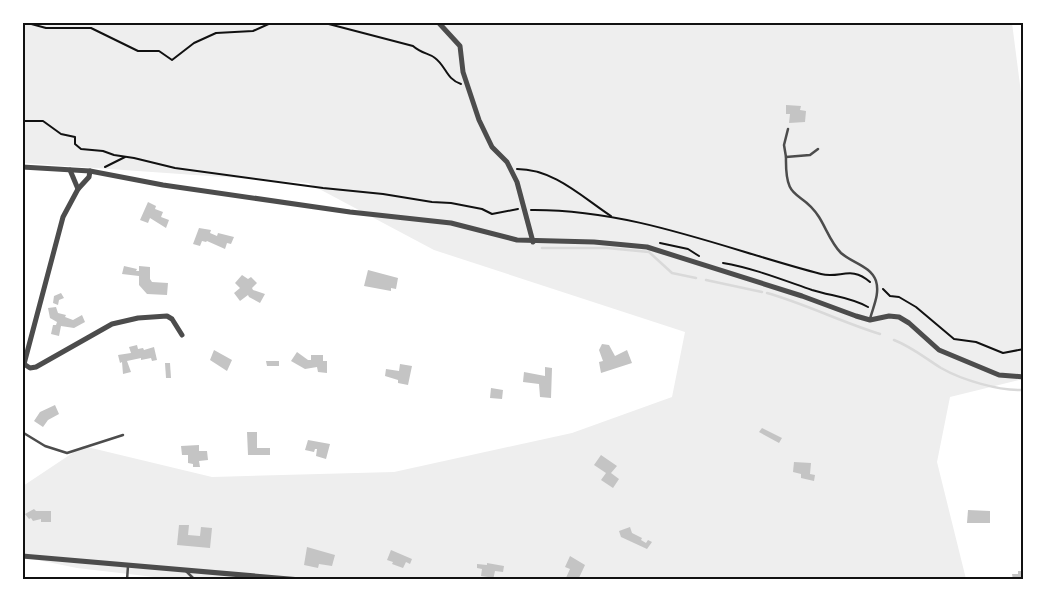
<svg xmlns="http://www.w3.org/2000/svg" width="1046" height="602" viewBox="0 0 1046 602" font-family="'Work Sans',sans-serif">
<style>
.green{fill:#eee}
.lines{fill:none;stroke-linecap:round;stroke-linejoin:round}
.stream{stroke:#d9d9d9;stroke-width:2.5}
.building{fill:#c4c4c4}
.path{stroke:#111;stroke-width:2}
.service{stroke:#4c4c4c;stroke-width:2.5}
.minor{stroke:#4c4c4c;stroke-width:5}
.neatline{fill:none;stroke:#111;stroke-width:2}
</style>
<rect width="100%" height="100%" fill="#fff"/>
<polygon class="green" points="22,23 1012,23 1024,116 1023,379 950,397 937,462 966,579 180,580 77,568 23,557 23,486 83,446 212,477 394,472 572,433 672,397 685,332 434,250 308,183 23,163"/>
<g class="lines">
<g class="stream">
<polyline points="542,248 607,248 649,252 672,273 696,278"/>
<polyline points="706,280 762,292"/>
<path d="M767 293C806 304 841 322 880 334"/>
<path d="M894 340C912 347 925 358 941 368 962 380 999 391 1024 390"/>
</g>
</g>
<g class="building">
<polygon points="786,105 801,106 800,110 806,111 805,122 789,123 790,114 786,114"/>
<polygon points="148,202 156,206 155,209 163,212 161,217 169,220 166,228 150,218 148,223 140,220"/>
<polygon points="199,228 211,230 210,233 217,236 218,233 234,237 231,244 227,243 225,249 207,241 206,242 202,241 200,246 193,244"/>
<polygon points="124,266 137,269 136,271 139,271 139,266 150,267 150,279 152,282 168,283 167,295 147,294 139,285 139,276 122,274"/>
<polygon points="368,270 398,278 396,289 391,288 391,291 364,286"/>
<polygon points="242,275 248,279 251,277 257,283 252,288 253,290 265,294 260,303 249,297 248,295 240,301 234,293 240,288 235,283"/>
<polygon points="61,293 64,298 59,300 58,305 53,303 54,296"/>
<polygon points="56,307 58,313 66,315 65,317 73,320 82,315 85,322 74,328 61,326 59,336 51,334 53,325 56,325 57,322 50,318 48,308"/>
<polygon points="602,344 609,345 615,356 627,350 632,363 601,373 599,362 603,361 599,350"/>
<polygon points="137,345 138,349 143,348 144,350 154,347 157,360 152,361 151,358 141,360 141,358 127,361 131,372 123,374 122,362 120,363 118,355 131,353 129,347"/>
<polygon points="214,350 232,360 227,371 210,360"/>
<polygon points="297,352 308,360 311,360 311,355 323,355 323,361 327,361 327,373 318,372 317,367 305,369 291,361"/>
<polygon points="266,361 279,361 279,366 267,366"/>
<polygon points="165,363 170,363 171,378 166,378"/>
<polygon points="400,364 412,366 408,385 398,383 398,380 385,376 386,369 399,371"/>
<polygon points="545,367 552,368 551,398 540,397 539,384 523,382 524,372 545,376"/>
<polygon points="491,388 503,390 502,399 490,398"/>
<polygon points="55,405 59,414 48,420 43,427 34,421 40,412"/>
<polygon points="762,428 782,438 779,443 759,432"/>
<polygon points="247,432 257,432 257,448 270,448 270,455 248,455"/>
<polygon points="308,440 330,444 326,459 316,456 317,449 315,449 314,452 305,450"/>
<polygon points="199,445 199,451 207,451 208,460 199,461 200,467 193,467 193,464 188,463 188,455 182,455 181,446"/>
<polygon points="601,455 617,466 611,473 619,479 613,488 601,480 606,473 594,465"/>
<polygon points="794,462 811,463 810,474 815,475 814,481 801,478 801,474 793,472"/>
<polygon points="34,509 36,511 51,511 51,522 41,522 41,519 33,521 31,518 29,519 25,514"/>
<polygon points="968,510 990,511 990,523 967,523"/>
<polygon points="179,525 189,525 188,535 200,536 201,527 212,528 210,548 177,545"/>
<polygon points="630,527 632,533 642,538 641,540 646,543 648,540 652,542 647,549 621,537 619,531"/>
<polygon points="307,547 335,555 332,566 319,564 318,568 304,565"/>
<polygon points="391,550 412,559 410,564 406,562 403,568 392,564 393,562 387,560"/>
<polygon points="570,556 585,565 578,580 565,580 570,569 565,567"/>
<polygon points="487,563 504,566 503,572 495,571 493,580 488,580 488,577 481,576 482,569 477,568 477,564 487,565"/>
<polygon points="1018,571 1024,571 1024,580 1013,580 1012,574 1018,574"/>
</g>
<g class="lines">
<g class="path">
<polyline points="24,22 46,28 91,28 138,51 159,51 172,60 194,43 216,33 253,31 273,22"/>
<path d="M321 22 413 46C422 54 429 53 435 58 446 66 446 79 461 84"/>
<polyline points="22,121 43,121 61,134 75,137 75,144 81,149 103,151 114,155 134,158 175,168 323,188 383,194 432,202 451,203 482,209 492,214 518,209"/>
<polyline points="105,167 125,157"/>
<path d="M517 169C554 169 582 197 611 216"/>
<path d="M531 210C632 209 725 249 821 274 840 279 851 265 870 282"/>
<polyline points="660,243 688,249 699,256"/>
<path d="M723 263C753 268 783 280 812 290 831 296 850 297 868 307"/>
<polyline points="883,289 890,296 899,297 916,307 954,339 976,342 1003,353 1024,349"/>
</g>
<g class="service">
<path d="M818 149 810 155 786 157C785 205 801 188 819 217 826 228 831 243 841 253 852 263 871 266 876 281 880 294 873 307 870 319"/>
<polyline points="786,157 784,145 788,129"/>
<polyline points="22,432 45,446 67,453 123,435"/>
<polyline points="185,570 195,580"/>
<polyline points="127,580 128,566"/>
</g>
<g class="minor">
<polyline points="438,22 460,46 463,72 479,120 492,147 507,162 517,182 533,242"/>
<polyline points="22,167 90,171 163,185 350,212 451,223 517,240 594,242 647,247 802,296 856,316 870,320 889,316 899,317 909,323 939,350 999,375 1024,377"/>
<polyline points="70,170 78,189"/>
<polyline points="90,171 89,177 78,189 63,217 24,364 30,368 36,367 112,324 138,318 167,316 172,319 182,335"/>
<polyline points="22,556 301,580"/>
</g>
</g>
<rect width="1046" height="602" fill="none" stroke="#ffffff" stroke-width="48"/>
<rect x="24" y="24" width="998" height="554" class="neatline"/>
</svg>
